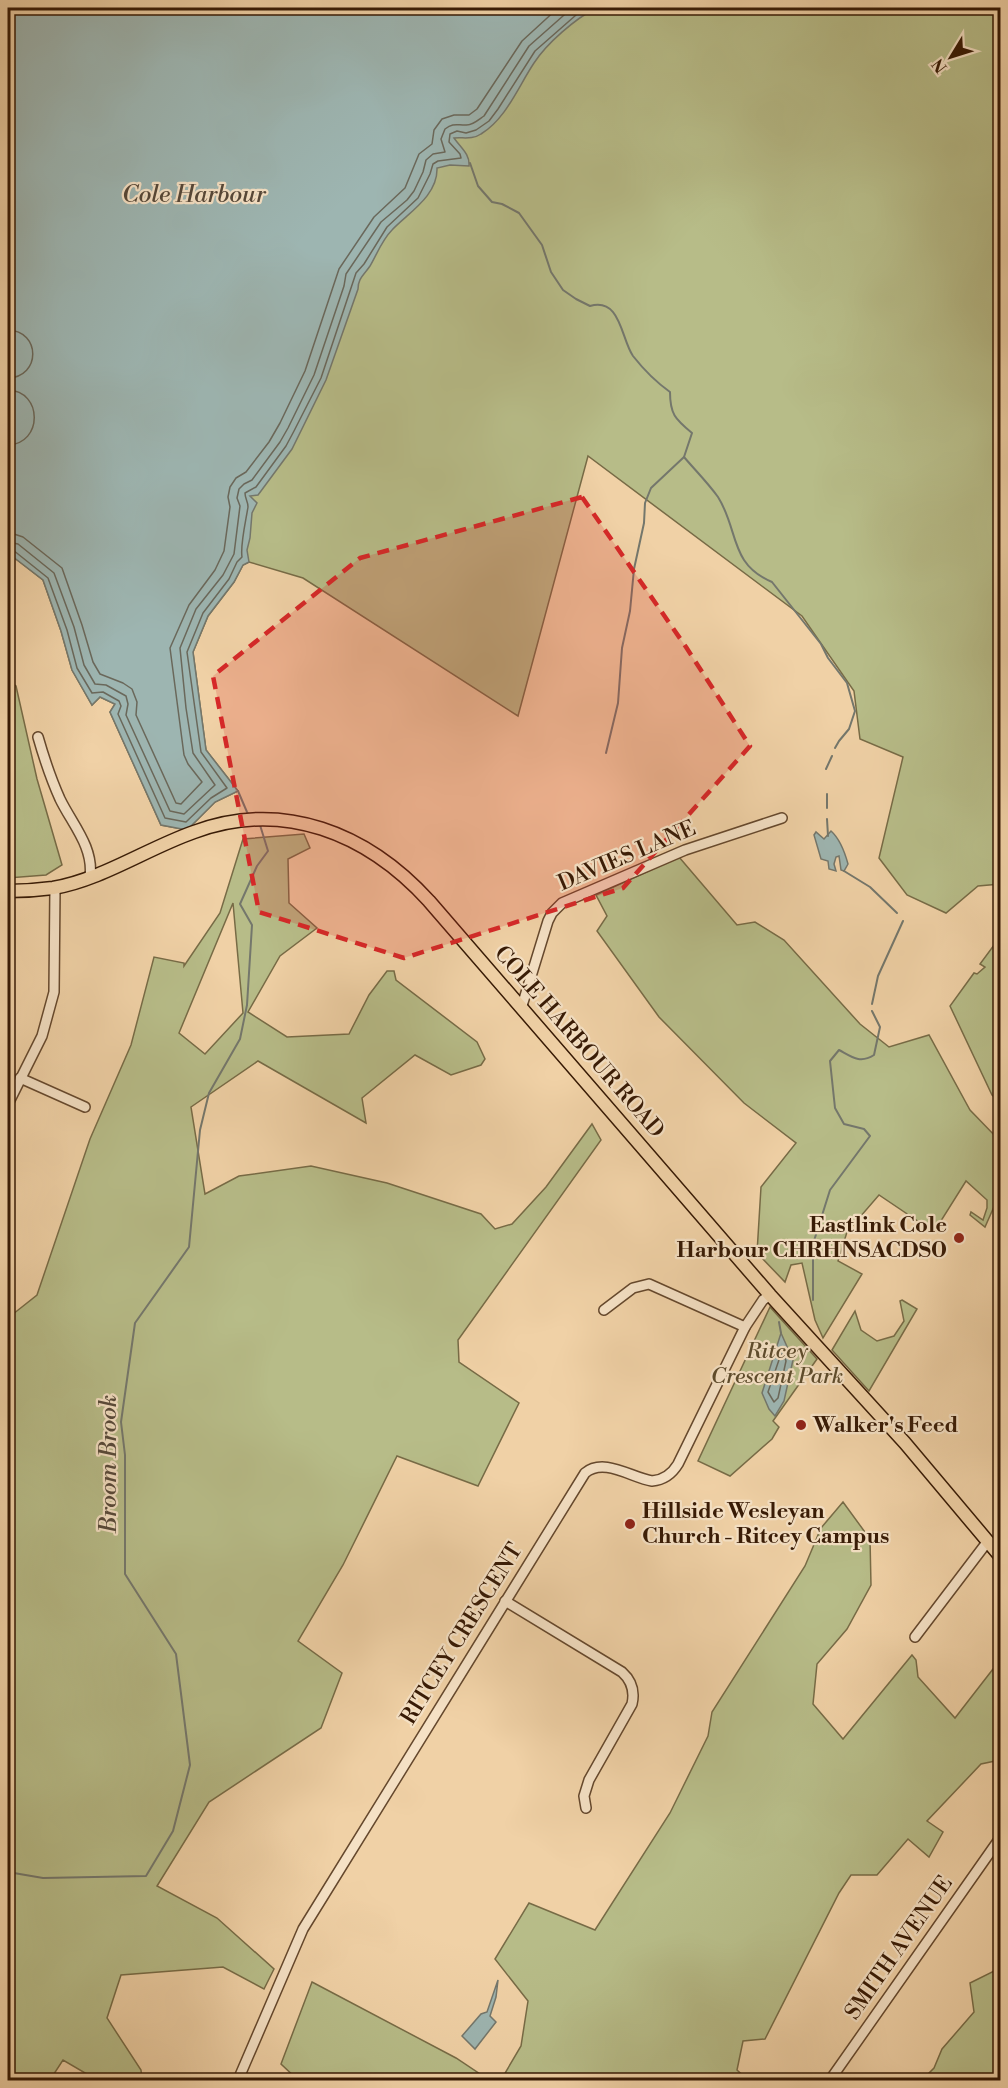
<svg xmlns="http://www.w3.org/2000/svg" width="1008" height="2088" viewBox="0 0 1008 2088" font-family="'Libre Bodoni',serif">
<style>
.green{fill:#b7bc88;stroke:#776b46;stroke-width:1.5;fill-rule:evenodd}
.water{fill:#9db5b1;stroke:#74776c;stroke-width:1.5}
.lines{fill:none;stroke-linecap:round;stroke-linejoin:round}
.shore{stroke:#6a685b;stroke-width:1.5}
.stream{stroke:#74776c;stroke-width:2}
.minor-casing{stroke:#65482d;stroke-width:12}
.major-casing{stroke:#371a05;stroke-width:15}
.minor{stroke:#f5e1c5;stroke-width:9}
.major{stroke:#f0d1a6;stroke-width:12}
.marked{fill:#d62828;fill-opacity:0.2;stroke:#d62828;stroke-width:4.5;stroke-dasharray:12 8;stroke-linejoin:round}
.poi-dot{fill:#8f2418;stroke:#f5e1c5;stroke-width:2}
.labels{text-anchor:middle;dominant-baseline:central;stroke-width:4.5;stroke-linejoin:round;paint-order:stroke}
.street-label{font-size:22px;fill:#371a05;stroke:#f5e1c5}
.poi-label{font-size:22px;font-weight:bold;fill:#371a05;stroke:#f5e1c5;text-anchor:start}
.park-label{font-size:22px;font-style:italic;fill:#5d4b2c;stroke:#f5e1c5}
.water-label{font-size:24px;font-style:italic;fill:#564839;stroke:#f5e1c5}
</style>
<rect width="100%" height="100%" fill="#f0d1a6"/>
<filter id="stains"><feTurbulence type="fractalNoise" baseFrequency=".00333" numOctaves="4"/><feColorMatrix values="0 0 0 0 .2 0 0 0 0 .09 0 0 0 0 .02 0 0 0 .5 -.17"/></filter>
<radialGradient id="worn" r=".72"><stop offset=".6" stop-color="#630" stop-opacity="0"/><stop offset="1" stop-color="#630" stop-opacity=".3"/></radialGradient>
<g class="green">
<path d="M8 8H1000V884L978 886 946 913 907 895 879 858 903 757 860 739 854 691 802 616 588 456 518 716 303 578 249 562 243 565 234 582 208 616 193 652 206 750 238 791 215 802 187 830 161 825 110 712 115 704 100 697 92 705 72 670 61 631 43 580 8 553V425L13 419C6 405 5 378 8 362 9 354 10 352 8 344Z"/>
<polygon points="8,680 16,686 37,779 62,865 46,875 8,878"/>
<path d="M304 834 310 848 288 859 289 903 317 928 280 956 248 1012 287 1037 349 1034 369 995 387 971H394L396 980 477 1042 485 1059 481 1065 451 1075 415 1055 362 1098 366 1123 258 1061 191 1107 205 1194 239 1176 311 1166 387 1183 481 1214 495 1229 512 1224 546 1187 592 1124 601 1140 458 1340 459 1362 519 1403 478 1486 397 1456 343 1565 298 1641 342 1673 321 1728 209 1802 157 1886 217 1918 274 1969 264 1989 223 1967 121 1975 107 2018 141 2070 142 2080H97L63 2060 50 2080H8V1407L13 1372 8 1358V1318L37 1295 90 1139 131 1045 154 957 184 963V966L220 913 243 839ZM233 903 243 1013 205 1054 179 1033Z"/>
<polygon points="679,857 737,925 755,922 784,940 860,1024 889,1047 929,1035 970,1110 1000,1141 1000,1193 985,1227 970,1215 971,1212 983,1220 987,1208 987,1200 966,1181 934,1232 879,1195 847,1232 838,1261 862,1274 823,1338 815,1320 802,1263 791,1265 785,1282 757,1253 761,1187 796,1143 744,1103 659,1017 597,931 607,916 596,895"/>
<polygon points="1000,937 1000,1102 992,1095 950,1006 974,973 977,974 985,967 980,964"/>
<polygon points="902,1300 917,1309 869,1391 832,1350 855,1311 861,1330 877,1341 894,1336 904,1321 900,1301"/>
<polygon points="770,1307 817,1359 773,1421 779,1427 772,1439 730,1476 698,1461"/>
<polygon points="843,1502 870,1539 871,1585 847,1629 817,1664 813,1704 843,1739 912,1655 916,1660 918,1677 955,1718 1000,1660 1000,1756 995,1761 981,1764 927,1821 943,1832 929,1857 908,1839 877,1875 851,1875 839,1893 765,2039 743,2041 737,2070 748,2080 501,2080 521,2046 528,2001 495,1959 529,1903 595,1930 670,1813 708,1736 712,1712 805,1566 821,1528"/>
<polygon points="994,1971 1000,1974 1000,2074 988,2076 981,2080 922,2080 934,2068 942,2049 974,2012 970,1983"/>
<polygon points="312,1982 456,2058 489,2080 298,2080 281,2064"/>
</g>
<g class="water">
<path d="M8 8H596C575 19 547 43 534 63 518 87 506 119 481 134 472 140 463 137 454 138 461 148 470 154 469 166L450 165 437 168C438 196 408 213 392 230 382 240 377 254 370 266 364 275 358 278 358 289L326 380 292 449 261 491 258 495 250 496 257 503 252 513 250 538 247 550 249 562 243 565 234 582 208 616 193 652 206 750 238 791 215 802 187 830 161 825 110 712 115 704 100 697 92 705 72 670 61 631 43 580 8 553V425L13 419C6 405 5 378 8 362 9 354 10 352 8 344Z"/>
<path d="M831 831C840 839 845 853 848 864L844 871 841 870 839 856 836 857 834 864 836 871 829 869 828 861 821 859 814 835 816 832 824 839Z"/>
<polygon points="781,1333 793,1360 784,1401 775,1416 769,1409 762,1393"/>
<polygon points="498,1980 496,1997 490,2016 496,2022 475,2049 462,2036 481,2014 487,2012"/>
</g>
<g class="lines">
<g class="shore">
<path d="M8 330C41 331 41 377 8 378"/>
<path d="M8 390C43 391 43 444 8 445"/>
<polyline points="8,532 23,537 62,568 82,625 93,662 100,674 123,683 132,689 137,702 136,715 176,803 181,804 202,782 188,764 184,755 170,648 189,605 215,570 224,551 230,507 228,497 230,487 236,478 246,472 269,442 280,423 305,371 339,269 374,217 405,188 419,154 432,144 434,130 442,119 454,115 469,115 477,109 522,41 558,8"/>
<path d="M8 542 18 544 54 573 74 627 84 665 95 684 106 685 126 696 128 704 126 715 170 811 184 814 215 785 193 753 186 708 180 648 196 609 223 575 234 554 240 506 237 498 239 489 244 484 252 480 280 442 288 428 314 375 344 286 346 274 381 222 407 200 414 191 423 172 426 160 433 154 445 152 441 139 445 129C453 123 456 125 465 125 472 126 478 120 484 116L529 46 572 8"/>
<path d="M8 549 13 550 48 578 67 630 77 668 92 693 103 692 119 701 121 706 118 714 165 818 186 822 211 798 227 788 201 752 187 652 203 613 229 579 237 562 242 557C240 545 246 520 248 507 248 501 245 499 245 493L256 487 286 446 294 431 321 378 356 273 364 264 387 227 418 198 430 174 433 164 438 161 461 158 460 154 449 142 450 134 457 131 466 133 476 130 489 121 498 109 535 51 584 8"/>
<polygon points="781,1354 784,1355 786,1361 778,1398 774,1402 768,1392"/>
</g>
<g class="stream">
<path d="M470 163 478 186 492 202 502 204 519 213 542 245 551 272 563 290 576 299 590 306C621 297 621 339 633 356 644 370 656 382 670 392 670 414 675 419 692 433L684 457 651 488 645 503 644 523 634 569 630 611 622 648 618 703 606 753"/>
<path d="M684 457C695 470 708 483 718 497 739 530 729 564 772 582L821 644 828 658 847 683 855 711 849 729 839 741 835 748"/>
<polyline points="826,769 832,756"/>
<polyline points="238,791 247,812 251,817"/>
<polyline points="827,794 827,808"/>
<polyline points="827,819 828,836"/>
<polyline points="844,871 870,887 897,913"/>
<polyline points="872,1004 878,976 903,921"/>
<path d="M813 1300V1244L830 1190 870 1136 864 1129 844 1124 835 1108 830 1061 839 1050C852 1057 860 1064 874 1055L880 1027 872 1011"/>
<polyline points="779,1322 781,1333"/>
<polyline points="8,1872 43,1878 146,1876 173,1831 190,1765 176,1654 125,1574 125,1455 121,1422 135,1323 189,1247 200,1130 209,1093 240,1039 247,1005 252,925 240,904 257,866 268,851 260,825"/>
</g>
<defs>
<g id="minor">
<path d="M38 737C44 758 51 779 60 799 72 824 94 847 90 877"/>
<polyline points="521,1009 548,921 552,913 562,903 685,850 782,818"/>
<polyline points="20,1078 85,1107"/>
<polyline points="8,1104 42,1036 54,992 55,888"/>
<polyline points="604,1310 633,1288 649,1284 745,1327"/>
<path d="M505 1601 622 1672C632 1681 635 1691 632 1704L589 1780 584 1796 586 1808"/>
<polyline points="915,1637 988,1541"/>
<path d="M238 2080 303 1929 585 1473C604 1457 632 1478 652 1481 664 1480 672 1474 678 1464L745 1327 763 1300 770 1295"/>
<polyline points="830,2080 1000,1838"/>
</g>
<path id="major" d="M8 891C23 891 38 890 53 888 101 880 148 848 194 832 283 799 367 833 429 901L770 1295 905 1443 1000 1556"/>
</defs>
<use href="#minor" class="minor-casing"/>
<use href="#major" class="major-casing"/>
<use href="#minor" class="minor"/>
<use href="#major" class="major"/>
</g>
<path class="marked" d="M582 497 686 647 750 746 623 888 404 958 259 912 213 676 360 558Z"/>
<g class="poi-dot">
<circle cx="959" cy="1238" r="6"/>
<circle cx="801" cy="1425" r="6"/>
<circle cx="630" cy="1524" r="6"/>
</g>
<g class="labels">
<g class="street-label">
<text transform="translate(627 856) rotate(-23)">DAVIES LANE</text>
<text transform="translate(579 1042) rotate(49)">COLE HARBOUR ROAD</text>
<text transform="translate(462 1634) rotate(-58)">RITCEY CRESCENT</text>
<text transform="translate(899 1948) rotate(-55)">SMITH AVENUE</text>
</g>
<g class="poi-label">
<text x="947" y="1225" text-anchor="end">Eastlink Cole<tspan x="947" dy="25">Harbour CHRHNSACDS0</tspan></text>
<text x="813" y="1425">Walker's Feed</text>
<text x="642" y="1511">Hillside Wesleyan<tspan x="642" dy="25">Church - Ritcey Campus</tspan></text>
</g>
<g class="park-label">
<text x="777" y="1351">Ritcey<tspan x="777" dy="25">Crescent Park</tspan></text>
</g>
<g class="water-label">
<text x="194" y="195">Cole Harbour</text>
<text transform="translate(109 1464) rotate(-90)">Broom Brook</text>
</g>
</g>
<rect width="1008" height="2088" fill="none" stroke="#f0d1a6" stroke-width="30"/>
<rect x="9" y="9" width="990" height="2070" fill="none" stroke="#371a05" stroke-width="3"/>
<rect x="15" y="15" width="978" height="2058" fill="none" stroke="#371a05" stroke-width="1.5"/>
<g transform="translate(951 57) rotate(232)" stroke="#f5e1c5" stroke-width="4.5" paint-order="stroke">
<path d="M0-4.5L10 22L0 15L-10 22Z" fill="#371a05"/>
<text y="-9" font-size="16" font-weight="bold" text-anchor="middle" fill="#371a05">N</text>
</g>
<rect width="100%" height="100%" filter="url(#stains)"/>
<rect width="100%" height="100%" fill="url(#worn)"/>
</svg>
